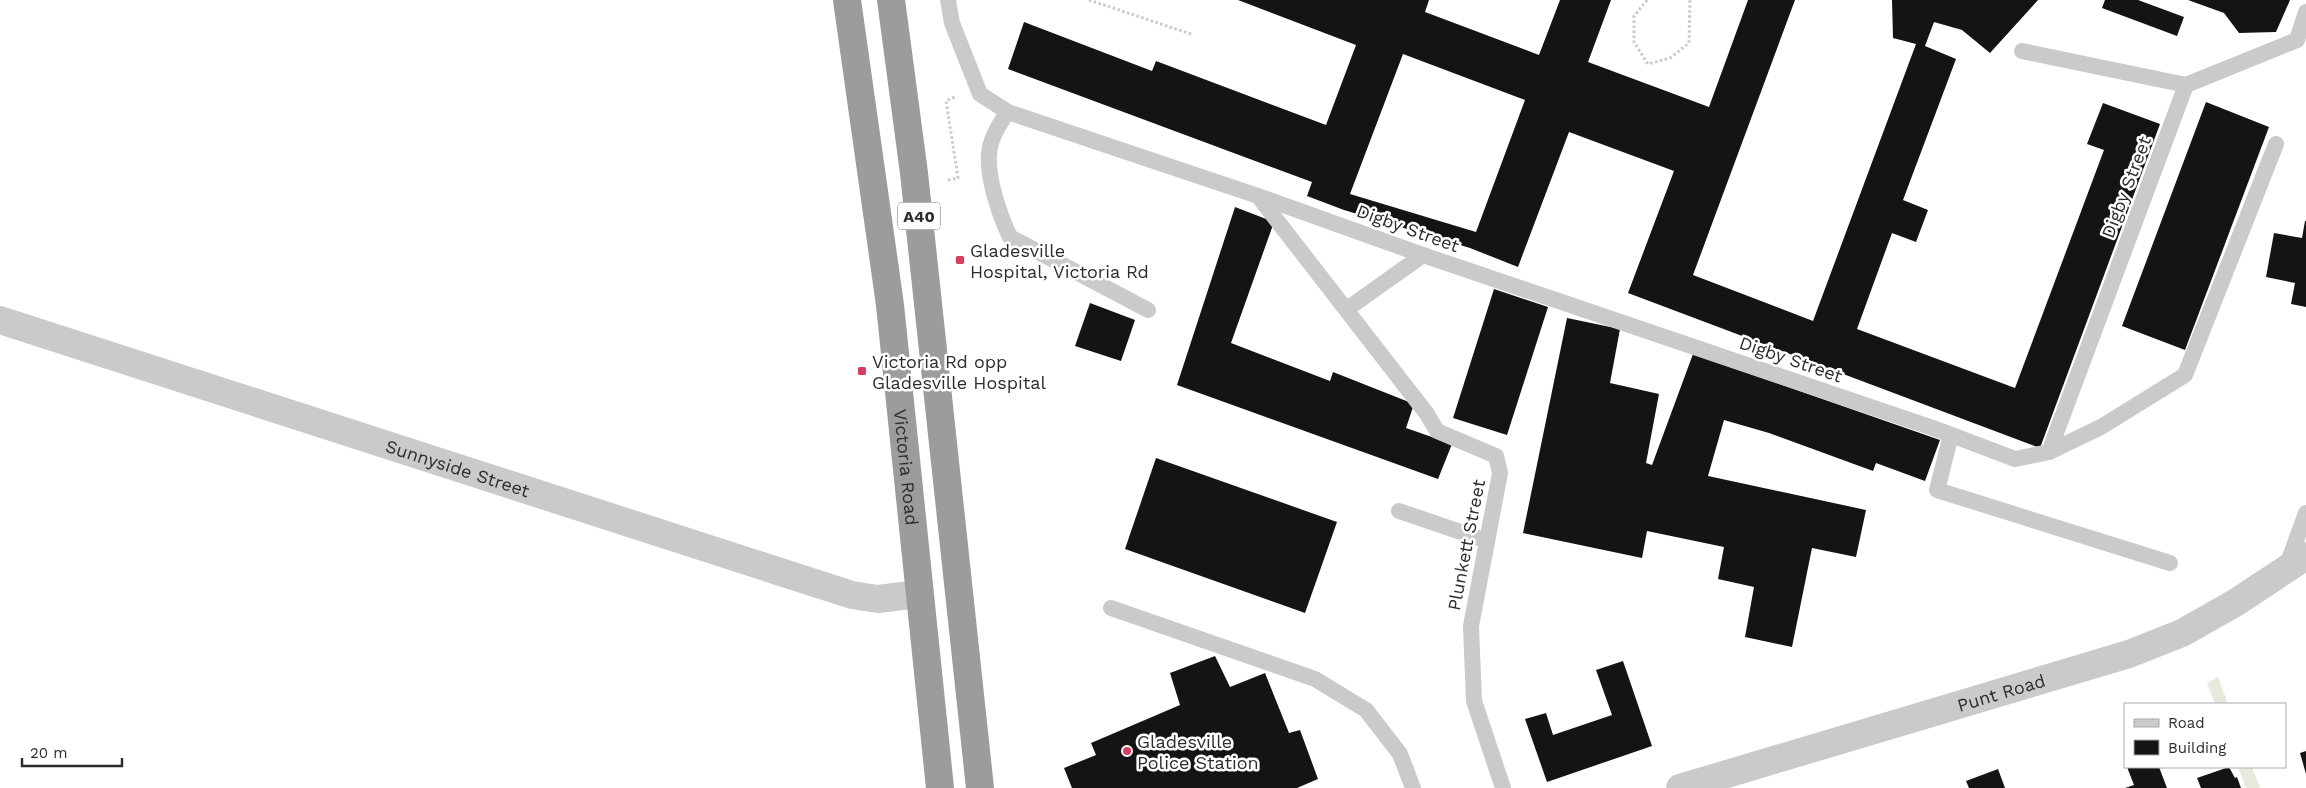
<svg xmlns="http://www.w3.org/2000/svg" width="2306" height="788" viewBox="0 0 2306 788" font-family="'Work Sans',sans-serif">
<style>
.green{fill:#e6eadc}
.building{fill:#141414;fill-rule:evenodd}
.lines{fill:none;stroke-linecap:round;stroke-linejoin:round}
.path{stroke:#cacaca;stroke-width:3;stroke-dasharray:2.5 2.5;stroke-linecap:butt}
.service{stroke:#cacaca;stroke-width:16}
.minor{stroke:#cacaca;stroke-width:28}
.trunk{stroke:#9c9c9c;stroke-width:28}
.poi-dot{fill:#d83c62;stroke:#fff;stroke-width:2}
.labels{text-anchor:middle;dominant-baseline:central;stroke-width:5;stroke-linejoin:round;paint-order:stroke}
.shield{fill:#fff;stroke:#6c6c6c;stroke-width:1}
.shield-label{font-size:16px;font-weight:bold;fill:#2d2d2d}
.street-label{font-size:18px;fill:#2d2d2d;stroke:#fff}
.poi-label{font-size:18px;fill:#2d2d2d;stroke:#fff;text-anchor:start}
</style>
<rect width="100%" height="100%" fill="#fff"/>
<g class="green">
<polygon points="2218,677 2228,704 2215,704 2207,683"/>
<polygon points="2238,767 2252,767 2260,788 2246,788"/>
</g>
<g class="building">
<path d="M1238 0H1429L1425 12 1539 55 1560 0H1611L1588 62 1709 107 1748 0H1795L1693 275 1813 321 1916 44 1893 38 1892 0H2038L1990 53 1962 30 1934 22 1925 46 1956 59 1903 200 1928 210 1916 242 1892 233 1857 329 2015 388 2104 150 2087 144 2103 103 2160 124 2040 448 1628 293 1674 171 1569 132 1518 267 1470 248 1344 210 1307 196 1312 182 1008 69 1024 22 1152 71 1156 61 1326 125 1356 45ZM1403 54 1525 100 1476 232 1350 194Z"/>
<polygon points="2105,0 2138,0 2184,17 2177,36 2102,8"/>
<polygon points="2188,0 2290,0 2276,32 2239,33 2224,13"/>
<polygon points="2206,102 2269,127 2185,350 2122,326"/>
<polygon points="1235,207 1274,222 1231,343 1330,381 1333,372 1414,404 1406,428 1452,444 1438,479 1177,385"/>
<polygon points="2305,221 2306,221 2306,307 2291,304 2295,283 2266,277 2274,233 2302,238"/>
<polygon points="1494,289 1548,307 1507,435 1453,418"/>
<polygon points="1090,303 1135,320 1121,361 1075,346"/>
<polygon points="1567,318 1620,329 1610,383 1659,394 1646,463 1652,465 1693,354 1940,440 1925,481 1876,463 1873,471 1769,433 1724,420 1708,476 1866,510 1856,557 1812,548 1792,647 1745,637 1754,587 1718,579 1724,547 1647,531 1642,558 1523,533"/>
<polygon points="1156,458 1337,522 1305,613 1125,549"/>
<polygon points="1215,656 1230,687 1265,673 1289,733 1300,730 1318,779 1297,788 1072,788 1064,768 1096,755 1091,743 1180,705 1170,673"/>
<polygon points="1623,661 1652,746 1547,782 1525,719 1546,713 1553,735 1612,715 1596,670"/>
<polygon points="2306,751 2306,774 2300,753"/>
<polygon points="2127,767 2159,767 2167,788 2125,788 2134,785"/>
<polygon points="2229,767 2235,778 2237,777 2241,788 2201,788 2197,778"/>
<polygon points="1998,769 2005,788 1969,788 1966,781"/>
</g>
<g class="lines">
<g class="path">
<polyline points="1089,0 1191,34"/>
<polyline points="1647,0 1634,16 1634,42 1648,64 1670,58 1689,43 1690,0"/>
<polyline points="948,180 958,178 946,101 955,97"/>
</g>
<g class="service">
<polyline points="948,0 952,23 980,94 1008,112 1258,196 1423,255 1933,428 2015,459 2049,452 2186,85 2297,40 2306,12"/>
<polyline points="2022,51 2186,85"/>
<path d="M1008 112C999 124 990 139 989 154 987 179 1000 216 1010 237L1148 310"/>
<polyline points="1258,196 1427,414 1437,431 1496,456 1500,473 1471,626 1474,701 1503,788"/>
<polyline points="1347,309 1423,255"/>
<polyline points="1951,435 1937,490 2170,563"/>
<polyline points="2049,452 2101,427 2185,375 2276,144"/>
<polyline points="1399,511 1487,541"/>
<polyline points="2286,568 2306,513"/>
<polyline points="1111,608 1315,679 1366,710 1400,754 1413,788"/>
</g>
<g class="minor">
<path id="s1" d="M0 320 852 595 878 599 919 594"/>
<path id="s2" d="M1680 788 2129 654 2182 633 2235 603 2306 556"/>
</g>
<g class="trunk">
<path id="s3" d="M847 0 890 305 940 788"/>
<polyline points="891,0 914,173 980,788"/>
</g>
</g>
<g class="poi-dot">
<rect x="955" y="255" width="10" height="10" rx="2.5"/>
<rect x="857" y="366" width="10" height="10" rx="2.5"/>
<circle cx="1127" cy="751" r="5"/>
</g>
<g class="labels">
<rect class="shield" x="898" y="202.5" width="42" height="27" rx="4"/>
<g class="shield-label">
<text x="919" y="216">A40</text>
</g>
<g class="street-label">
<text transform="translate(2126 187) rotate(-69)">Digby Street</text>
<text transform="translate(1408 228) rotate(20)">Digby Street</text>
<text transform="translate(1791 359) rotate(19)">Digby Street</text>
<text stroke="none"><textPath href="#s1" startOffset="481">Sunnyside Street</textPath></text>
<text stroke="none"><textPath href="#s3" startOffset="471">Victoria Road</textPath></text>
<text transform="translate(1466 545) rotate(-79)">Plunkett Street</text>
<text stroke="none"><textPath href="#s2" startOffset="335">Punt Road</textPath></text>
</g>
<g class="poi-label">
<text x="970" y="250">Gladesville<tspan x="970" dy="21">Hospital, Victoria Rd</tspan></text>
<text x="872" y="361">Victoria Rd opp<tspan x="872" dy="21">Gladesville Hospital</tspan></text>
<text x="1137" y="741">Gladesville<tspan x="1137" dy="21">Police Station</tspan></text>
</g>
</g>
<rect x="2124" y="703" width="162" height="65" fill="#ffffff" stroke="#ababab"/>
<rect x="2134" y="719" width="25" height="8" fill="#cacaca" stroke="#ababab"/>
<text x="2168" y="728" font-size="15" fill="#2d2d2d">Road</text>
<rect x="2134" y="740" width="25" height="15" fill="#141414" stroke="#ababab"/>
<text x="2168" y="753" font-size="15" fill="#2d2d2d">Building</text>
<path d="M22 758v8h100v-8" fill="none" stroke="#2d2d2d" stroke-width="2.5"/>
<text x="30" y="758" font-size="15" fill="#2d2d2d" stroke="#ffffff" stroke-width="4" paint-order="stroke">20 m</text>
</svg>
